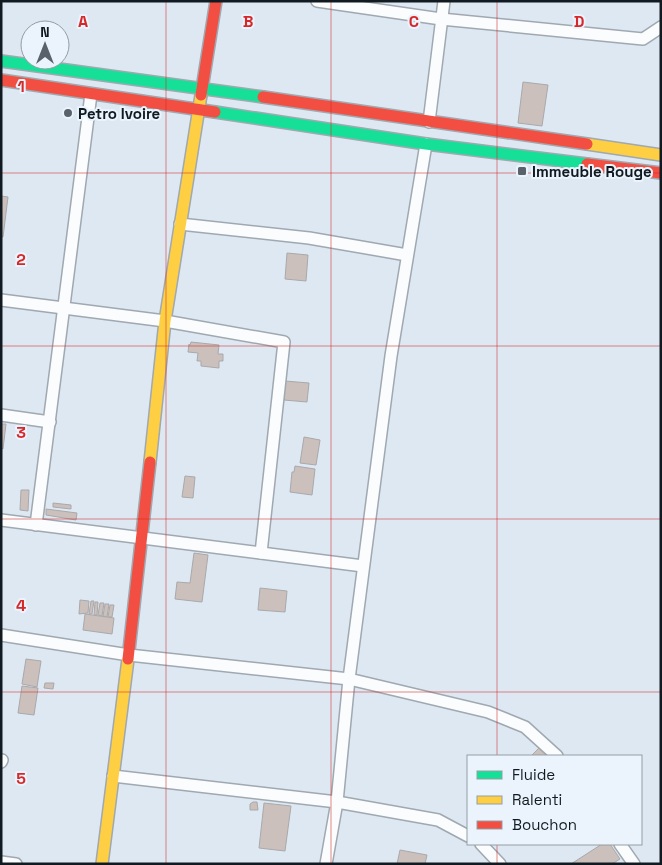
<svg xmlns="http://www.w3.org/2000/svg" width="662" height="865" viewBox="0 0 662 865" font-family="'Space Grotesk',sans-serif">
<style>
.building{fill:#cbc0bb;stroke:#a9a9ac}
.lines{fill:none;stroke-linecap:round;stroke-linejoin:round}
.street-casing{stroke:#a0a8b0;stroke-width:14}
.fast-casing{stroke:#a0a8b0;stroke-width:14}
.slow-casing{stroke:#a0a8b0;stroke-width:14}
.jam-casing{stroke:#a0a8b0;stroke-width:14}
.street{stroke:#fafcfd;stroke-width:11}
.fast{stroke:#16e098;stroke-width:11}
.slow{stroke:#ffcf43;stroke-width:11}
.jam{stroke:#f24e42;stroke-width:11}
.grid{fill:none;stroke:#d62828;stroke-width:1;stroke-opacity:0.55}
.poi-dot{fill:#59626a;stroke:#ebf4fc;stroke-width:2}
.labels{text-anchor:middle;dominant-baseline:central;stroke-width:4;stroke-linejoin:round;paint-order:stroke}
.poi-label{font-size:15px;font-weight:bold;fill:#121a21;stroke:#ebf4fc;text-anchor:start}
.grid-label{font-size:16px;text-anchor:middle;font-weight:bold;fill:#d62828;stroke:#ebf4fc;stroke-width:4;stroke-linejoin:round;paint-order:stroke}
</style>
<rect width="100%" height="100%" fill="#dde8f3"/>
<g class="building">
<polygon points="523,82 548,85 542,126 518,123"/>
<polygon points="1,196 8,197 3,237 1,237"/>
<polygon points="287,253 308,255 306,281 285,279"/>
<polygon points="191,342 219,345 218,354 223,354 223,361 219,361 219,368 201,366 201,361 197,361 198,353 188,352 189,344 190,345"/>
<polygon points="285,381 309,383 307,402 284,400"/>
<polygon points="1,424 6,424 3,449 1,448"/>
<polygon points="304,437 320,440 316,465 300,463"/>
<polygon points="295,466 315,469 312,495 290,492 292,472 294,472"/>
<polygon points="185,476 195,477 193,498 182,497"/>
<polygon points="21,490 29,490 28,511 20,510"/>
<polygon points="53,503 71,505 71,509 53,507"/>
<polygon points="46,509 77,513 76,520 46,515"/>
<polygon points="194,553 208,555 202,602 175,599 177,582 190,583"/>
<polygon points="260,588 287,591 285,612 258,610"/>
<polygon points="80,600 89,601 88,613 79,614"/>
<polygon points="91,601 94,601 92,614 89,614"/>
<polygon points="95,602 98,602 97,615 94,615"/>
<polygon points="100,603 104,603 102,616 98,615"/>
<polygon points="105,604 109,604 107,617 103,616"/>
<polygon points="110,605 114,605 112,617 108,617"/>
<polygon points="85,614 114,618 112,634 83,630"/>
<polygon points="26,659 41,661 37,687 22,684"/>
<polygon points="45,683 54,683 53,689 44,688"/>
<polygon points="22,686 38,688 34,715 18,713"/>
<polygon points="539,748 547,756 531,756"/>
<polygon points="253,802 257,802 258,810 250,810 250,804"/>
<polygon points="264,803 291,806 285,851 259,848"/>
<polygon points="602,844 610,844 620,859 612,864 571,864"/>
<polygon points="400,850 427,855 425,864 397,864"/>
</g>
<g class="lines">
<defs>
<g id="street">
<polyline points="317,1 441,19 643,39 661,27"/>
<polyline points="429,122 444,1"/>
<polyline points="180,224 309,238 407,255"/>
<polyline points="1,300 165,321 284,342 261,553"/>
<polyline points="1,415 50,422"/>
<polyline points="1,520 363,566"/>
<polyline points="36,525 91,94"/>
<polyline points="1,635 129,655 349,679 488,712 525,727 557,756"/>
<polyline points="1,762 2,760"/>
<polyline points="113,776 337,802 438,820 468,836"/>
<polyline points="481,844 500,864"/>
<polyline points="620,844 634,864"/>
<polyline points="1,862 16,864"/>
<polyline points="326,864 337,802 349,679 391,356 426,144"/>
</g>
<g id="fast">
<polyline points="1,61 263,97"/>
<polyline points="215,112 426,144 587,164"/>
</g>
<g id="slow">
<polyline points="587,144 661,155"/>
<polyline points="150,462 165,321 201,95"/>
<polyline points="102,864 128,659"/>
</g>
<g id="jam">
<polyline points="1,80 215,112"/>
<polyline points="201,95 216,1"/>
<polyline points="263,97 587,144"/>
<polyline points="587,164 661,173"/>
<polyline points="128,659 150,462"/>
</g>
</defs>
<use href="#street" class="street-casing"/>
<use href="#fast" class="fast-casing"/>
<use href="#slow" class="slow-casing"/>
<use href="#jam" class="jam-casing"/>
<use href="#street" class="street"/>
<use href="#fast" class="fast"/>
<use href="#slow" class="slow"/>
<use href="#jam" class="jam"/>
</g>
<path class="grid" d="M166 1V864M331 1V864M497 1V756M1 173H661M1 346H661M1 519H661M1 692H661M497 844V864"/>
<g class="poi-dot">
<circle cx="68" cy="113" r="5"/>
<rect x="517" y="166" width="10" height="10" rx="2.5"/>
</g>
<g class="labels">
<g class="poi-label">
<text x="78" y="113">Petro Ivoire</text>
<text x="532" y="171">Immeuble Rouge</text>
</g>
</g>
<g class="grid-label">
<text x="83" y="27">A</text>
<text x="248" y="27">B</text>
<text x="414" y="27">C</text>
<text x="579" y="27">D</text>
<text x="21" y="92">1</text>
<text x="21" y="265">2</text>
<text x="21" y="438">3</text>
<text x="21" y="611">4</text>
<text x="21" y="784">5</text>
</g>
<rect width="662" height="865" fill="none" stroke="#121a21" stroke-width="5"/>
<rect x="467" y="755" width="175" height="90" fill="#ebf4fc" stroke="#949da4"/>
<rect x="477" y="771" width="25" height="8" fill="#16e098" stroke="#949da4"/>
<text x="512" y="780" font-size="15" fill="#121a21">Fluide</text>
<rect x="477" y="796" width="25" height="8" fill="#ffcf43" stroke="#949da4"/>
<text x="512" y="805" font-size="15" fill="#121a21">Ralenti</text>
<rect x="477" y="821" width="25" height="8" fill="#f24e42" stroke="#949da4"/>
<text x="512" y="830" font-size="15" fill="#121a21">Bouchon</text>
<g transform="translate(45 45)"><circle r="24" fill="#ebf4fc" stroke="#949da4"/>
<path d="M0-4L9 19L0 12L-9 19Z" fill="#59626a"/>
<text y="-8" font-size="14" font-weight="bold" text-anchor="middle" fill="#121a21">N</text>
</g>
</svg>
